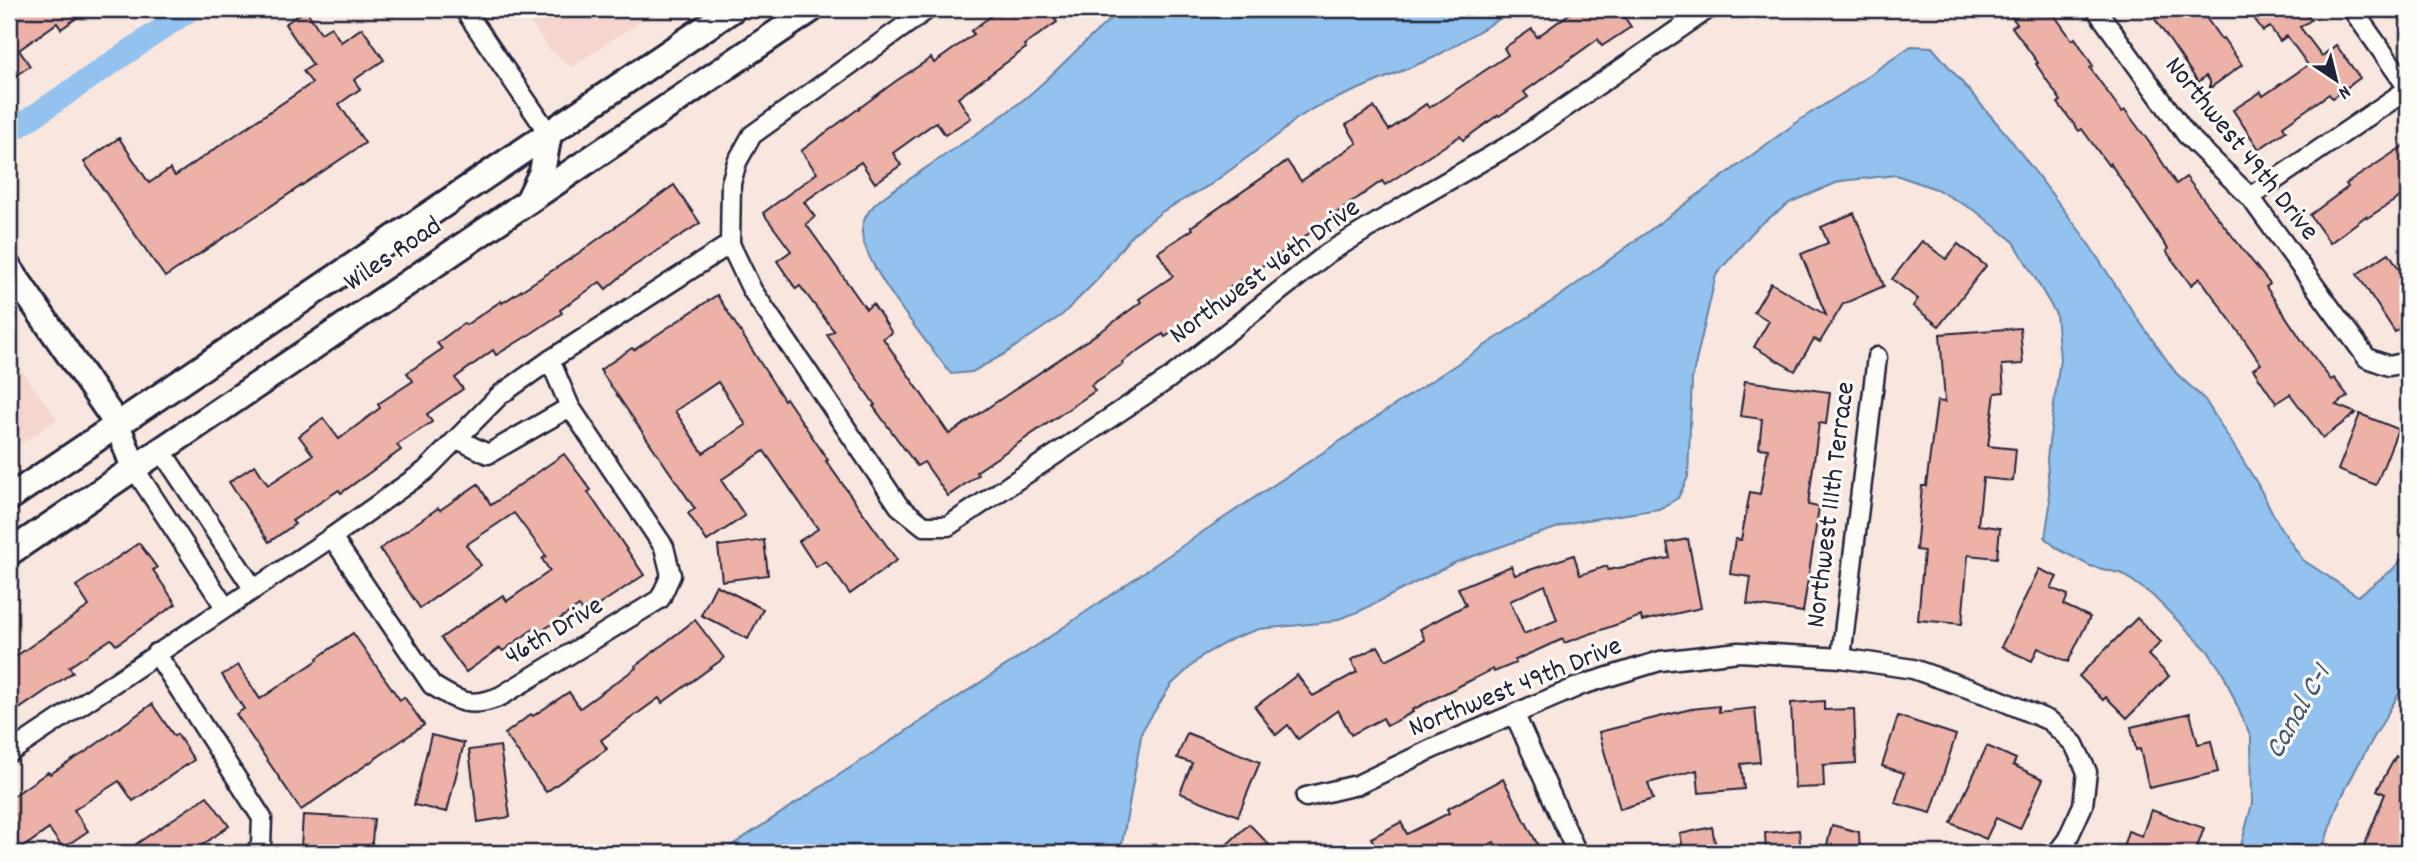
<svg xmlns="http://www.w3.org/2000/svg" width="2417" height="862" viewBox="0 0 2417 862" font-family="Dekko,sans-serif">
<style>
.built{fill:#f4d6ce}
.water{fill:#92c2ed;stroke:#6582a6;stroke-width:2}
.lines{fill:none;stroke-linecap:round;stroke-linejoin:round}
.canal{stroke:#92c2ed;stroke-width:23}
.building{fill:#ecb2a7;stroke:#22223b;stroke-width:2;fill-rule:evenodd}
.street-casing{stroke:#22223b;stroke-width:23}
.secondary-casing{stroke:#22223b;stroke-width:30}
.street{stroke:#fdfcf7;stroke-width:18}
.secondary{stroke:#fdfcf7;stroke-width:24}
.labels{text-anchor:middle;dominant-baseline:central;stroke-width:6;stroke-linejoin:round;paint-order:stroke}
.street-label{font-size:28px;fill:#22223b;stroke:#fdfcf7}
.water-label{font-size:30px;font-style:italic;fill:#495a79;stroke:#fdfcf7}
</style>
<rect width="100%" height="100%" fill="#f8e6df"/>
<filter id="ink" filterUnits="userSpaceOnUse"><feTurbulence type="fractalNoise" baseFrequency=".0143" numOctaves="2"/><feDisplacementMap in="SourceGraphic" scale="14" xChannelSelector="R" yChannelSelector="G"/><feConvolveMatrix kernelMatrix="1 2 1 2 8 2 1 2 1" color-interpolation-filters="sRGB"/></filter>
<g filter="url(#ink)">
<g class="built">
<polygon points="521,9 658,9 572,67 549,49"/>
<polygon points="9,354 57,419 9,452"/>
</g>
<g class="water">
<path d="M1123 9H1516L1435 57 1314 108 1295 120 1282 132 1210 185 1163 211 1133 234 1095 282 1062 315 1003 355 972 372 951 374C930 346 860 262 862 230 863 207 889 193 907 181 946 153 992 126 1029 95 1061 68 1089 35 1123 9Z"/>
<polygon points="1911,46 1932,47 2007,135 2082,234 2135,315 2176,373 2205,400 2257,483 2280,527 2303,560 2358,596 2392,570 2408,553 2408,678 2358,765 2338,804 2321,853 2239,853 2252,804 2251,738 2223,673 2207,650 2152,595 2123,574 2090,566 2058,549 2045,538 2050,505 2047,458 2060,359 2056,314 2014,242 1977,212 1936,189 1896,175 1841,181 1791,202 1757,227 1716,275 1692,379 1688,477 1678,498 1659,509 1574,522 1523,539 1456,562 1358,612 1330,622 1259,629 1234,638 1203,655 1171,685 1142,731 1122,844 1117,853 720,853 1039,644 1207,529 1560,296 1804,117 1845,92"/>
</g>
<g class="lines">
<polyline class="canal" points="9,133 191,9"/>
</g>
<g class="building">
<polygon points="9,9 89,9 61,29 57,23 19,50 30,66 9,80"/>
<polygon points="1000,9 1071,9 1055,20 1057,22 1024,45 1026,48 958,98 971,118 945,135 936,122 893,153 901,165 875,183 861,162 804,202 815,217 806,224 866,309 873,304 892,333 883,338 949,434 1107,327 1141,302 1139,299 1173,276 1158,252 1193,229 1191,227 1287,161 1301,181 1357,143 1346,125 1374,107 1389,130 1426,104 1429,108 1508,55 1504,48 1532,29 1537,37 1576,9 1619,9 1631,27 1602,46 1598,39 1524,92 1528,97 1499,116 1498,115 1463,140 1460,136 1385,185 1382,181 1335,214 1295,244 1228,289 1230,292 1192,317 1193,318 1165,337 1163,334 1122,362 1123,364 1091,385 1095,391 976,472 978,475 948,496 924,462 917,466 873,406 875,405 827,335 834,331 800,286 796,289 777,261 791,251 763,213 817,173 801,151 896,81 931,58 934,63 974,34 971,31"/>
<polygon points="2006,9 2050,9 2072,40 2075,38 2093,66 2090,68 2122,112 2125,110 2152,146 2176,184 2186,177 2270,284 2266,287 2305,345 2331,380 2334,378 2348,396 2336,405 2356,413 2323,438 2290,394 2276,403 2253,369 2261,364 2236,328 2200,278 2191,285 2166,251 2168,249 2110,163 2108,165 2082,129 2079,131 2058,103 2061,101 2036,64 2038,63 2012,27 2017,24"/>
<polygon points="2148,9 2200,9 2221,39 2223,38 2242,65 2210,88 2210,81 2206,76 2198,82"/>
<polygon points="2258,9 2304,9 2311,20 2300,27 2322,56 2336,45 2360,78 2332,98 2329,94 2283,126 2286,131 2259,149 2233,110 2261,92 2263,96 2308,65 2287,36 2280,41 2270,27 2263,31 2254,18 2261,13"/>
<polygon points="306,10 321,33 331,27 341,42 362,28 384,60 354,80 360,89 339,104 365,143 165,277 84,162 119,138 149,183 170,169 175,176 312,83 303,71 313,65 285,24"/>
<polygon points="2408,143 2408,192 2367,218 2366,216 2330,243 2310,215 2348,187 2346,184"/>
<polygon points="674,185 700,223 631,268 606,289 600,282 560,310 562,313 532,333 496,355 493,350 455,378 463,389 427,414 432,422 397,445 401,450 341,493 339,490 292,521 295,524 269,542 229,482 255,465 268,485 313,455 299,436 323,418 339,439 380,408 378,404 413,381 407,373 442,349 437,343 464,323 466,325 501,301 502,303 573,257"/>
<polygon points="1854,213 1884,286 1843,304 1820,342 1814,339 1795,371 1754,347 1769,321 1754,312 1771,283 1826,315 1801,254 1828,243 1821,227"/>
<polygon points="1922,241 1946,259 1958,244 1986,266 1939,326 1913,306 1918,299 1892,279"/>
<polygon points="2389,253 2408,283 2408,323 2395,332 2357,274"/>
<path d="M717 295 784 400 786 398 828 460 826 461 897 560 850 594 826 561 816 567 799 541 818 529 764 451 721 480 745 516 707 541 688 513 695 509 600 370 632 348 634 350ZM718 382 746 425 703 453 675 411Z"/>
<polygon points="2020,328 2023,364 2002,365 2004,392 1995,393 1988,446 2016,449 2013,481 1983,478 1978,525 2000,528 1997,558 1968,555 1962,624 1918,620 1924,551 1916,550 1922,486 1926,486 1937,401 1945,402 1940,334"/>
<polygon points="1745,381 1830,392 1826,424 1819,423 1808,505 1819,507 1803,612 1747,604 1751,577 1730,574 1735,539 1741,540 1750,492 1760,494 1768,449 1759,448 1762,419 1740,416"/>
<polygon points="2360,414 2398,429 2376,485 2338,470"/>
<polygon points="564,454 591,490 588,492 644,575 585,614 579,606 540,632 536,627 503,651 500,648 466,672 441,638 503,595 507,601 550,571 542,559 546,556 514,513 466,545 481,565 420,608 380,549 438,508 440,510 478,484 491,505"/>
<path d="M1688 539 1701 608 1642 621 1641 616 1564 643 1563 639 1515 660 1516 663 1494 672 1493 669 1412 710 1413 712 1387 726 1383 718 1351 735 1338 710 1298 739 1288 725 1276 735 1255 707 1297 675 1313 696 1357 672 1351 660 1378 646 1386 660 1425 640 1420 629 1466 605 1458 588 1511 566 1515 575 1574 555 1580 575 1607 566 1608 570 1670 558 1667 543ZM1545 585 1557 620 1524 634 1510 601Z"/>
<polygon points="764,540 768,575 722,581 718,546"/>
<polygon points="139,543 157,568 153,570 176,604 116,645 111,639 69,667 73,672 9,716 9,661 89,606 76,586"/>
<polygon points="2039,569 2057,577 2051,588 2068,595 2064,605 2090,617 2068,662 2038,648 2032,661 2001,647"/>
<polygon points="716,585 763,609 748,639 701,615"/>
<polygon points="2137,618 2161,642 2148,655 2169,676 2127,718 2106,697 2103,700 2079,676"/>
<polygon points="695,620 724,658 662,703 659,698 601,740 607,749 546,792 505,734 531,714 533,716 569,692 580,708 636,668 635,666"/>
<polygon points="353,633 400,700 404,697 424,725 301,810 236,714 244,709 222,675 238,665 260,699 318,660 317,658"/>
<polygon points="1824,701 1824,710 1854,709 1856,763 1823,765 1824,787 1795,788 1791,703"/>
<polygon points="152,704 174,736 177,734 194,760 133,801 119,781 74,810 88,831 63,848 49,829 15,853 9,844 9,799 48,772 50,774 87,751"/>
<polygon points="1719,706 1719,712 1755,708 1760,762 1741,764 1744,789 1699,793 1697,770 1648,783 1653,799 1620,809 1599,732 1691,709"/>
<polygon points="2190,713 2198,744 2211,741 2218,772 2149,788 2140,749 2136,750 2131,727"/>
<polygon points="1898,716 1956,735 1931,813 1895,803 1904,773 1882,766"/>
<polygon points="1187,733 1260,762 1238,816 1180,793 1192,763 1177,758"/>
<polygon points="431,735 464,743 447,812 414,805"/>
<polygon points="500,746 510,817 478,822 469,750"/>
<polygon points="1987,746 2016,759 2013,765 2043,779 2020,829 1996,818 1986,839 1951,823"/>
<polygon points="2396,756 2408,764 2408,853 2361,853 2385,794 2377,790"/>
<polygon points="1503,779 1539,847 1528,853 1500,853 1494,842 1473,853 1379,853 1371,838 1401,822 1407,834 1449,813 1447,809"/>
<polygon points="207,796 229,826 191,853 123,853"/>
<polygon points="2151,810 2204,828 2195,853 2121,853 2128,831 2142,836"/>
<polygon points="303,815 374,819 371,853 301,848"/>
<polygon points="1249,824 1277,853 1218,853"/>
<polygon points="1832,825 1859,832 1860,853 1825,853"/>
<polygon points="1712,827 1717,853 1684,853 1680,834"/>
<polygon points="1799,830 1801,853 1766,853 1765,833"/>
</g>
<g class="lines">
<defs>
<g id="street">
<polyline points="464,9 549,134"/>
<polyline points="928,9 752,135 737,162 731,183 730,244 752,290 899,506 924,526 948,526 1167,380 1328,253 1411,202 1515,142 1708,9"/>
<polyline points="2096,9 2186,134 2250,197 2367,358 2389,366 2408,362"/>
<polyline points="2352,9 2408,88"/>
<polyline points="2250,197 2408,89"/>
<polyline points="457,439 488,454 570,407"/>
<polyline points="161,450 253,588"/>
<polyline points="134,468 225,607"/>
<path d="M332 537 432 685C459 702 471 709 501 696L660 599 671 575 664 547 570 407 550 360"/>
<polyline points="156,653 262,818 261,846 254,853"/>
<polyline points="1841,658 1877,357"/>
<polyline points="1515,715 1577,853"/>
<polyline points="9,753 332,537 425,471 500,395 550,360 730,244"/>
<polyline points="1306,797 1357,785 1434,748 1582,685 1660,661 1739,652 1841,658 1913,669 1993,697 2050,721 2074,744 2087,772 2083,805 2067,840 2057,853"/>
</g>
<g id="secondary">
<polyline points="528,201 542,172 549,134"/>
<polyline points="9,268 117,424 134,468"/>
<polyline points="9,498 733,9"/>
<polyline points="9,553 812,9"/>
</g>
</defs>
<use href="#street" class="street-casing"/>
<use href="#secondary" class="secondary-casing"/>
<use href="#street" class="street"/>
<use href="#secondary" class="secondary"/>
</g>
</g>
<g class="labels">
<g class="street-label">
<text transform="translate(2240 150) rotate(51)">Northwest 49th Drive</text>
<text transform="translate(394 256) rotate(-34)">Wiles Road</text>
<text transform="translate(1266 273) rotate(-36)">Northwest 46th Drive</text>
<text transform="translate(1833 505) rotate(-83)">Northwest 111th Terrace</text>
<text transform="translate(555 633) rotate(-31)">46th Drive</text>
<text transform="translate(1516 689) rotate(-22)">Northwest 49th Drive</text>
</g>
<g class="water-label">
<text transform="translate(2300 713) rotate(-60)">Canal C-1</text>
</g>
</g>
<rect width="2417" height="862" fill="none" stroke="#fdfcf7" stroke-width="35"/>
<rect x="18" y="18" width="2382" height="827" fill="none" stroke="#22223b" stroke-width="2.5" filter="url(#ink)"/>
<g transform="translate(2336 80) rotate(145)" stroke="#fdfcf7" stroke-width="5" paint-order="stroke">
<path d="M0-5L12 26L0 18L-12 26Z" fill="#22223b"/>
<text y="-10" font-size="19" font-weight="bold" text-anchor="middle" fill="#22223b">N</text>
</g>
</svg>
